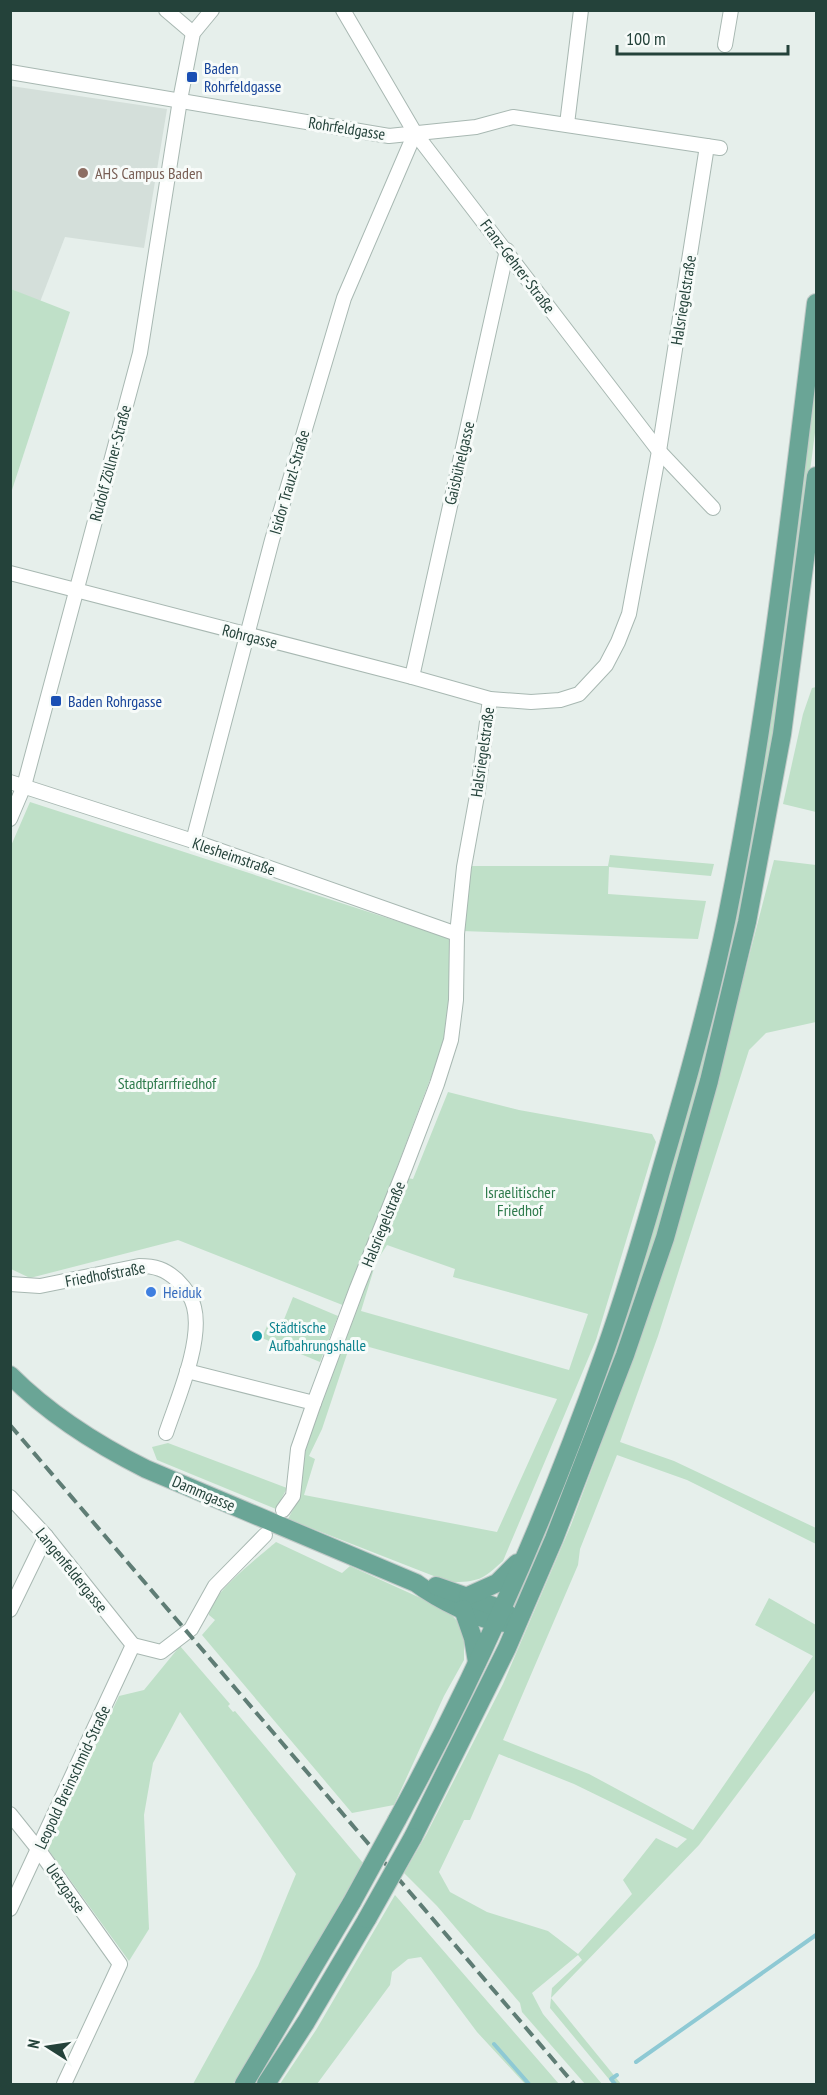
<svg xmlns="http://www.w3.org/2000/svg" width="827" height="2095" viewBox="0 0 827 2095" font-family="'PT Sans Narrow',sans-serif">
<style>
.built{fill:#d4dfda}
.green{fill:#bfe0c8;fill-rule:evenodd}
.lines{fill:none;stroke-linecap:round;stroke-linejoin:round}
.stream{stroke:#8ec9d4;stroke-width:4}
.minor-casing{stroke:#a8b8b2;stroke-width:16}
.primary-casing{stroke:#c2cac8;stroke-width:20}
.minor{stroke:#fff;stroke-width:14}
.primary{stroke:#6aa596;stroke-width:18}
.rail{stroke:#5f7d75;stroke-width:4;stroke-dasharray:12 6;stroke-linecap:butt}
.primary-bridge-casing{stroke:#c2cac8;stroke-width:20;stroke-linecap:butt}
.primary-bridge{stroke:#6aa596;stroke-width:18}
.transit-dot{fill:#1a4fb4;stroke:#f7fbf9;stroke-width:2}
.education-dot{fill:#8d6e63;stroke:#f7fbf9;stroke-width:2}
.shop-dot{fill:#3f7fe0;stroke:#f7fbf9;stroke-width:2}
.culture-dot{fill:#0f9aa8;stroke:#f7fbf9;stroke-width:2}
.labels{text-anchor:middle;dominant-baseline:central;stroke-width:6;stroke-linejoin:round;paint-order:stroke}
.transit-label{font-size:16px;fill:#164399;stroke:#f7fbf9;text-anchor:start}
.street-label{font-size:16px;fill:#24423a;stroke:#f7fbf9}
.education-label{font-size:16px;fill:#785e54;stroke:#f7fbf9;text-anchor:start}
.park-label{font-size:16px;fill:#2d7a4b;stroke:#f7fbf9}
.shop-label{font-size:16px;fill:#366cbe;stroke:#f7fbf9;text-anchor:start}
.culture-label{font-size:16px;fill:#0d838f;stroke:#f7fbf9;text-anchor:start}
</style>
<rect width="100%" height="100%" fill="#e6efeb"/>
<polygon class="built" points="11,86 167,109 144,248 65,237 40,302 11,289"/>
<g class="green">
<polygon points="11,289 70,312 11,493 10,289"/>
<polygon points="816,366 816,425 784,671 736,942 674,1185 587,1440 517,1605 509,1608 705,1042"/>
<polygon points="816,687 816,812 783,804 803,714 812,688"/>
<polygon points="30,802 452,939 452,998 443,1045 345,1306 178,1240 30,1278 11,1269 10,848"/>
<polygon points="610,855 714,864 711,876 609,867 608,894 706,901 698,939 462,931 468,866 608,866"/>
<path d="M774 860 816 865V1022L766 1033 749 1050 658 1336 620 1442 674 1461 816 1528V1544L687 1480 617 1455 580 1549 578 1565 503 1740 589 1774 693 1830 813 1656 755 1625 769 1598 816 1625V1689L699 1845 551 1998 621 2084H613L550 2008 552 1988 582 1960 578 1955 532 1993 543 2014 602 2084H585L522 2012 520 2003 437 1906 404 1873 426 1835 503 1684 571 1525 628 1371 724 1053ZM499 1754 574 1784 687 1839 677 1848 656 1838 623 1880 632 1894 578 1954 548 1931 487 1912 450 1892 439 1872 464 1820H470Z"/>
<path d="M448 1092 519 1110 652 1134 656 1142 596 1340 503 1561C482 1580 479 1582 449 1582L288 1519 297 1502 306 1447 354 1310 407 1178 413 1179ZM387 1245 455 1269 453 1277 588 1314 569 1370 361 1311 376 1262ZM351 1342 557 1399 497 1532 304 1495 315 1459 309 1456 322 1429Z"/>
<polygon points="293,1297 338,1316 320,1362 262,1338 267,1326 281,1327"/>
<polygon points="168,1443 279,1485 287,1488 276,1509 157,1460 152,1447"/>
<path d="M276 1542 342 1573 350 1566 447 1610 459 1623 464 1636V1660L444 1696 394 1805 352 1813 202 1635 215 1620 209 1615C209 1595 260 1556 276 1542Z"/>
<polygon points="180,1646 230,1704 228,1706 233,1712 235,1711 363,1863 280,2008 233,2084 193,2084 258,1966 296,1874 180,1712 153,1763 144,1815 149,1929 129,1961 47,1848 119,1696 144,1690"/>
<polygon points="395,1895 559,2084 525,2084 477,2032 421,1957 408,1959 392,1972 390,1985 317,2084 280,2084 316,2030"/>
</g>
<g class="lines">
<g class="stream">
<polyline points="494,2044 529,2084"/>
<polyline points="636,2062 816,1935"/>
<polyline points="615,2084 611,2079 617,2075"/>
</g>
<defs>
<g id="minor">
<polyline points="166,10 193,33"/>
<polyline points="343,10 415,133 659,451 713,508"/>
<polyline points="725,45 731,10"/>
<polyline points="10,72 389,136 476,127 513,117 720,148"/>
<polyline points="567,124 581,10"/>
<polyline points="10,573 412,677 490,699 531,702 560,700 579,694 606,665 618,642 629,614 659,451 707,146"/>
<polyline points="412,677 507,250"/>
<polyline points="10,782 193,841 457,934"/>
<polyline points="10,819 24,786 140,353 180,100 193,33 212,10"/>
<polyline points="193,841 272,540 344,298 415,133"/>
<path d="M10 1284 40 1286 139 1266C155 1266 165 1269 177 1280 184 1287 192 1297 194 1307 203 1341 177 1400 166 1433"/>
<polyline points="187,1371 314,1403"/>
<polyline points="10,1497 46,1536 133,1645"/>
<polyline points="283,1510 293,1496 298,1449 314,1403 357,1288 405,1168 437,1084 451,1040 456,1000 457,934 464,867 478,790 490,699"/>
<polyline points="10,1610 46,1536"/>
<polyline points="133,1645 161,1652 191,1629 215,1586 265,1535"/>
<polyline points="10,1814 38,1849 120,1964 64,2084"/>
<polyline points="10,1909 133,1645"/>
</g>
<g id="primary">
<path d="M10 1375C50 1415 96 1444 146 1469L416 1583C436 1598 482 1623 508 1623"/>
<polyline points="436,1586 502,1609 510,1616"/>
<polyline points="468,1596 497,1583 517,1563"/>
<polyline points="463,1609 473,1638 477,1662"/>
<path d="M397 1820C478 1672 548 1513 604 1354 626 1292 645 1228 663 1164 687 1083 710 1000 727 917 768 714 791 508 816 303"/>
<polyline points="413,1837 507,1648 554,1539 625,1355 665,1238 709,1081 747,922 782,734 816,476"/>
<polyline points="244,2084 352,1902"/>
<polyline points="266,2084 306,2022 367,1919"/>
</g>
</defs>
<use href="#minor" class="minor-casing"/>
<use href="#primary" class="primary-casing"/>
<use href="#minor" class="minor"/>
<use href="#primary" class="primary"/>
<polyline class="rail" points="10,1425 574,2084"/>
<defs>
<g id="primary-bridge">
<polyline points="352,1902 397,1820"/>
<polyline points="367,1919 413,1837"/>
</g>
</defs>
<use href="#primary-bridge" class="primary-bridge-casing"/>
<use href="#primary-bridge" class="primary-bridge"/>
</g>
<g class="transit-dot">
<rect x="186" y="71" width="12" height="12" rx="3"/>
<rect x="50" y="695" width="12" height="12" rx="3"/>
</g>
<circle class="education-dot" cx="83" cy="173" r="6"/>
<circle class="shop-dot" cx="151" cy="1292" r="6"/>
<circle class="culture-dot" cx="257" cy="1336" r="6"/>
<g class="labels">
<g class="transit-label">
<text x="204" y="68">Baden<tspan x="204" dy="18">Rohrfeldgasse</tspan></text>
<text x="68" y="701">Baden Rohrgasse</text>
</g>
<g class="street-label">
<text transform="translate(347 128) rotate(9)">Rohrfeldgasse</text>
<text transform="translate(518 266) rotate(53)">Franz-Gehrer-Straße</text>
<text transform="translate(683 300) rotate(-81)">Halsriegelstraße</text>
<text transform="translate(110 463) rotate(-75)">Rudolf Zöllner-Straße</text>
<text transform="translate(459 463) rotate(-77)">Gaisbühelgasse</text>
<text transform="translate(289 482) rotate(-74)">Isidor Trauzl-Straße</text>
<text transform="translate(250 636) rotate(14)">Rohrgasse</text>
<text transform="translate(482 752) rotate(-82)">Halsriegelstraße</text>
<text transform="translate(234 856) rotate(19)">Klesheimstraße</text>
<text transform="translate(383 1224) rotate(-68)">Halsriegelstraße</text>
<text transform="translate(105 1274) rotate(-10)">Friedhofstraße</text>
<text transform="translate(204 1493) rotate(23)">Dammgasse</text>
<text transform="translate(72 1570) rotate(51)">Langenfeldergasse</text>
<text transform="translate(72 1777) rotate(-65)">Leopold Breinschmid-Straße</text>
<text transform="translate(66 1888) rotate(55)">Uetzgasse</text>
</g>
<g class="education-label">
<text x="95" y="173">AHS Campus Baden</text>
</g>
<g class="park-label">
<text x="167" y="1083">Stadtpfarrfriedhof</text>
<text x="520" y="1192">Israelitischer<tspan x="520" dy="18">Friedhof</tspan></text>
</g>
<g class="shop-label">
<text x="163" y="1292">Heiduk</text>
</g>
<g class="culture-label">
<text x="269" y="1327">Städtische<tspan x="269" dy="18">Aufbahrungshalle</tspan></text>
</g>
</g>
<rect width="827" height="2095" fill="none" stroke="#24423a" stroke-width="24"/>
<g transform="translate(48 2047) rotate(282)" stroke="#f7fbf9" stroke-width="4.5" paint-order="stroke">
<path d="M0-4.5L10 22L0 15L-10 22Z" fill="#24423a"/>
<text y="-9" font-size="16" font-weight="bold" text-anchor="middle" fill="#24423a">N</text>
</g>
<path d="M617 45v9h171v-9" fill="none" stroke="#24423a" stroke-width="3"/>
<text x="626" y="45" font-size="18" fill="#24423a" stroke="#f7fbf9" stroke-width="4.5" paint-order="stroke">100 m</text>
</svg>
